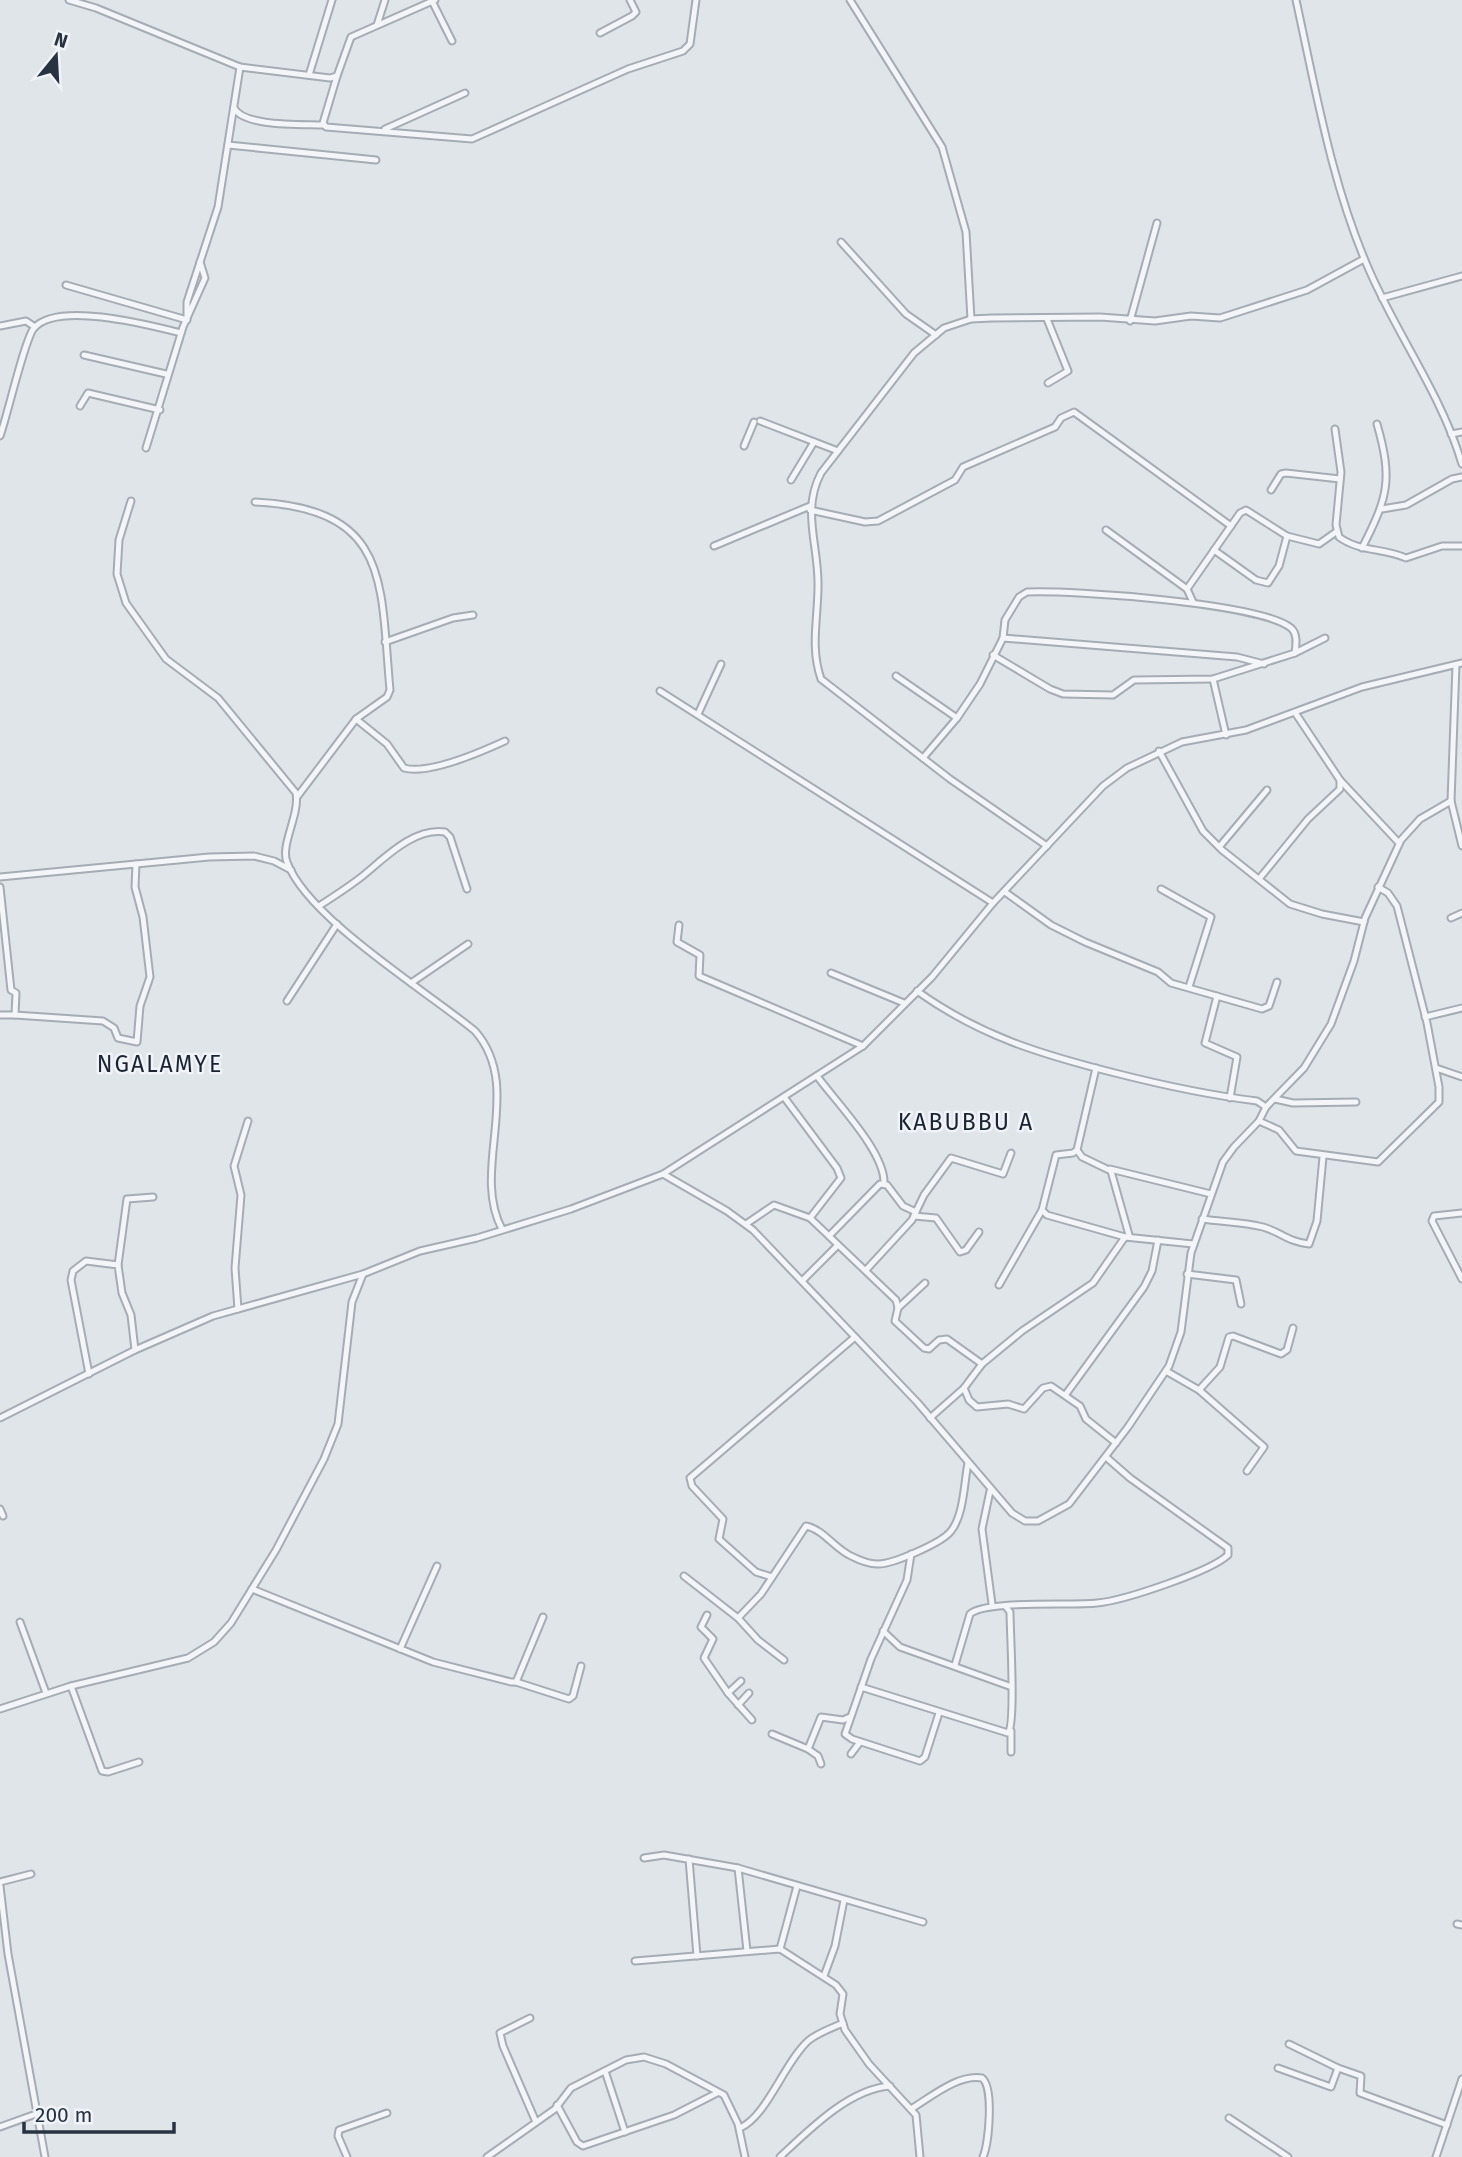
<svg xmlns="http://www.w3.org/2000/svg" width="1462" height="2157" viewBox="0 0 1462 2157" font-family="'Fira Sans',sans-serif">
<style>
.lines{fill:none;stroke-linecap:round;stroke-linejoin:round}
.minor-casing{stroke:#a5acb4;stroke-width:9}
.minor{stroke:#f3f5f8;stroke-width:5}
.labels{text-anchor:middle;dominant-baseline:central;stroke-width:5;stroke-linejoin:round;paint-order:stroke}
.quarter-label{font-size:23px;letter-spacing:2px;fill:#1b2432;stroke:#f0f3f7}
</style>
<rect width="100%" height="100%" fill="#e0e5ea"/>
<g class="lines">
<defs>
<g id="minor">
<polyline points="69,0 96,8 240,67 330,78 337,76 351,37 435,0"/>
<polyline points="850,0 942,147 966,232 971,319"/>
<path d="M1296 0C1316 91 1332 187 1370 272 1398 336 1442 396 1462 464"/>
<polyline points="432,1 452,41"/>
<polyline points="377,25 385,0"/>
<polyline points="600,33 632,16 636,12 630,0"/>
<polyline points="309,75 332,0"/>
<polyline points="337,76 323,123 326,127 472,139 628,69 683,51 690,44 696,0"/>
<path d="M234 108C244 127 302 124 324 125"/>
<polyline points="385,129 465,93"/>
<polyline points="228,145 376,160"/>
<polyline points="841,242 906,314 936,335"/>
<polyline points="66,285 187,320 187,302 218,207 240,67"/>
<polyline points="1382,298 1462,276"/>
<polyline points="1047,319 1068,371 1048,383"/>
<polyline points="1130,321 1157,223"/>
<polyline points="0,326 26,321 35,327"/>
<polyline points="84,355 166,374"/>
<polyline points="80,406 88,393 160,410"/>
<polyline points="760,421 838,451"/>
<path d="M1335 429 1341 472 1336 525 1339 537C1359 552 1384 548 1406 558L1442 546H1462"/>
<polyline points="1451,434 1462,432"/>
<path d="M0 436C7 417 25 338 34 328 58 301 149 325 181 333"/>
<polyline points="744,446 754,422"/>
<polyline points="146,448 183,327 205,278 200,262"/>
<polyline points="791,480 814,442"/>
<polyline points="1271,490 1281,474 1286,473 1340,479"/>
<path d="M131 501 119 540 117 574 126 603 166 659 218 698 296 793C300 815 280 845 287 862 307 918 428 992 475 1031 525 1088 470 1169 502 1229"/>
<path d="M255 502C391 509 380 582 390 690L387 697 356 719 297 797"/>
<polyline points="1382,509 1406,505 1452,479 1462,477"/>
<polyline points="810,510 865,522 878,521 955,480 963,467 1055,427 1061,418 1074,412 1231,526"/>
<polyline points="1106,530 1187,589 1193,602"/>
<polyline points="714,546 810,506"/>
<path d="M1362 548C1388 497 1393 480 1377 424"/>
<polyline points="1214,550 1256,580 1268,583 1279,566 1287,536"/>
<polyline points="1187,589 1240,513 1246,510 1287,536 1319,544 1336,532"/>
<polyline points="1003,638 1237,657 1264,664"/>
<polyline points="385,642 453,618 473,615"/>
<polyline points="993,655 1050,689 1063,694 1113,695 1134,680 1213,679 1295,653 1325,638"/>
<polyline points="1456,665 1451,801 1462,846"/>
<polyline points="896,676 957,718 923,758"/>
<polyline points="1213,679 1226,735"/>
<polyline points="660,691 993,903"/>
<polyline points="698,714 721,664"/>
<polyline points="1296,714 1340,780 1399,843"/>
<path d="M957 718 980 684 1003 638 1005 620 1019 597 1027 592C1072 590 1261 603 1291 628 1298 634 1296 646 1295 653"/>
<path d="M356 719 387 744 404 768C429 775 481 752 505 741"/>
<polyline points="1159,751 1203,831 1222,850 1290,904 1322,914 1364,922"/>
<path d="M1047 846 950 779 821 679C810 647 818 619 818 586 819 546 801 511 821 473L914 353 944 328 971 319 992 318 1100 317 1155 321 1191 316 1220 318 1307 290 1364 259"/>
<polyline points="1220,846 1267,790"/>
<polyline points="0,877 209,857 254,856 274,861 291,870"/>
<polyline points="1259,879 1308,819 1340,789 1340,780"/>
<polyline points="0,887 11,990 16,993 15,1015 0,1015"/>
<polyline points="1161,889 1211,917 1189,987"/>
<polyline points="1005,892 1051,925 1085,942 1158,972 1171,983 1262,1009 1269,1006 1277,982"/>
<path d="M319 906C333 897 347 888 360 878 383 860 413 827 445 832L450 837 467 889"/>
<polyline points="1451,918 1462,913"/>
<polyline points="679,925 677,942 700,955 699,976 863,1046"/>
<polyline points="831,973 904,1003"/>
<polyline points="411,983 468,944"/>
<path d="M917 991C980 1036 1040 1054 1115 1073 1162 1085 1208 1095 1257 1101L1266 1107"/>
<polyline points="1217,996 1205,1043 1237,1057 1230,1098"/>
<polyline points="287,1001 337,924"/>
<polyline points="15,1015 103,1021 114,1028 118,1038 137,1042 140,1006 150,977 143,917 135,887 136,864"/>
<polyline points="1425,1017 1462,1008"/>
<polyline points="1096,1068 1077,1150 1073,1153 1056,1155 1042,1210 1047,1215 1125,1237"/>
<polyline points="1436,1068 1462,1077"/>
<path d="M817 1076C836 1102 885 1152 884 1183"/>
<polyline points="784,1097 837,1168 841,1178 810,1218"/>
<polyline points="1275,1099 1293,1103 1356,1102"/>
<polyline points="1259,1121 1279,1130 1296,1151 1378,1162 1439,1102 1439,1087 1427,1023 1397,906 1388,893 1378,887"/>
<polyline points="1077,1150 1082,1157 1111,1171 1129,1235"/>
<polyline points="1110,1169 1211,1194"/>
<polyline points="663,1174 727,1211 753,1230 917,1402 1012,1513 1025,1521 1038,1521 1069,1504 1128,1427 1169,1366 1181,1332 1191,1253 1223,1162 1234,1147 1259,1121 1266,1107 1304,1068 1331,1024 1354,961 1365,918 1401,840 1420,819 1451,801"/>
<polyline points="1462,1213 1434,1216 1432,1221 1462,1279"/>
<polyline points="914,1216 936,1218 960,1252 966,1250 979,1232"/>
<path d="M1202 1219C1223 1222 1243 1222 1263 1227 1283 1233 1286 1241 1309 1244L1317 1221 1323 1157"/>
<polyline points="746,1224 774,1205 810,1218 896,1300 898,1308 895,1321 924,1348 929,1349 939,1340 947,1339 982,1364 1022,1331 1093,1283 1125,1237 1193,1244"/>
<polyline points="829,1236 880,1184 887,1185 903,1206 916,1212"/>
<polyline points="118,1265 127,1199 153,1197"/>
<polyline points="866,1270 912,1220 924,1195 951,1158 1003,1174 1011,1153"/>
<polyline points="1187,1274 1236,1280 1241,1304"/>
<polyline points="802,1281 838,1245"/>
<polyline points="999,1285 1042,1210"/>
<polyline points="898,1308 925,1283"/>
<polyline points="238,1309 235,1268 241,1195 234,1166 248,1121"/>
<polyline points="982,1364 964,1388 969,1400 977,1407 1008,1404 1024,1409 1043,1388 1051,1386 1080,1406 1086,1419 1116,1443"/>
<polyline points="1166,1371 1199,1390 1264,1447 1247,1471"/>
<polyline points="89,1374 71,1280 73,1271 86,1261 118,1265 122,1293 131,1315 135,1350"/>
<polyline points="1199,1390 1220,1367 1229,1337 1233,1336 1281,1354 1287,1350 1293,1328"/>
<polyline points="1066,1394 1144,1287 1152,1271 1158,1240"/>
<polyline points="0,1418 135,1350 213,1316 363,1274 420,1251 477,1238 571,1209 663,1174 863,1046 932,977 993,903 1103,786 1127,768 1182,742 1246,730 1362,687 1462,663"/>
<polyline points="930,1418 964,1388"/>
<polyline points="990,1491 982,1529 992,1604"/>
<polyline points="0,1509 3,1516"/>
<polyline points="911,1554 907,1580 871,1659 845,1734 852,1739 920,1761 925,1757 939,1713"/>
<path d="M684 1576 738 1618 761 1594 806 1526C823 1529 835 1549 851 1556 859 1560 868 1564 877 1564 891 1565 942 1543 951 1531 964 1515 964 1483 968 1463"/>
<polyline points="772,1577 756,1572 719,1539 723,1519 692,1486 690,1478 855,1337"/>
<polyline points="252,1589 433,1662 511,1682 516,1682 519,1675 543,1617"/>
<polyline points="707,1615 701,1627 713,1639 704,1658 728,1693 741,1681"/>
<polyline points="738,1618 758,1640 784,1660"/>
<polyline points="20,1622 46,1693"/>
<polyline points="883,1631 900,1647 1009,1686"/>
<polyline points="400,1649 437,1566"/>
<path d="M955 1665 970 1614C985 1600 1071 1606 1097 1603 1122 1601 1210 1572 1228 1555V1548L1130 1478 1106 1457"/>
<polyline points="516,1682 569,1699 573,1696 581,1666"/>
<polyline points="71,1686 102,1771 108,1772 139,1762"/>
<path d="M861 1687 1008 1733C1016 1724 1010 1632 1010 1612L1006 1607"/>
<polyline points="728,1693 752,1720"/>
<polyline points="738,1705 749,1693"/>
<polyline points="0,1709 71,1686 188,1658 214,1642 231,1623 276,1550 324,1459 338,1424 352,1302 363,1274"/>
<polyline points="1011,1731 1011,1752"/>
<polyline points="772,1734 808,1749 821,1717 843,1720 850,1717"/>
<polyline points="808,1749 818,1756 821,1764"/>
<polyline points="851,1754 860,1742"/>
<polyline points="644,1858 664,1855 738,1868 923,1922"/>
<polyline points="689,1859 697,1956"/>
<polyline points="738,1868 747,1951"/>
<polyline points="0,1882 31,1874"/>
<polyline points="0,1886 8,1954 45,2157"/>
<polyline points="1457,1924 1462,1925"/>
<polyline points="780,1949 797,1886"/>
<polyline points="635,1961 780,1949 836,1985 843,1994 840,2014 845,2030 869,2064 916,2115 920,2157"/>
<polyline points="824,1976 835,1946 844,1900"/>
<polyline points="530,2018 500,2033 503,2046 536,2122"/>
<polyline points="1289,2044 1338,2068"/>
<polyline points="1278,2068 1331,2087 1338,2068 1361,2076 1360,2093 1447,2125"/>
<polyline points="605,2071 625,2132"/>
<polyline points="557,2105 577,2142 583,2146 674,2115 717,2093"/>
<path d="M911 2109C931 2097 958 2074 982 2078 994 2087 989 2143 983 2157"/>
<polyline points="1229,2118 1288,2157"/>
<polyline points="0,2127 36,2114"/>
<path d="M740 2128C767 2116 784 2063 808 2041 817 2033 832 2028 843 2023"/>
<polyline points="347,2157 338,2136 339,2130 387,2113"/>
<polyline points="487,2157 555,2109 571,2088 626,2060 644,2057 666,2064 724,2095 738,2124 745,2157"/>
<path d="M780 2157C809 2130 849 2089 890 2086"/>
<polyline points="1436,2157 1462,2079"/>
</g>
</defs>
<use href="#minor" class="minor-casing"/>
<use href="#minor" class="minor"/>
</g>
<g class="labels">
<g class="quarter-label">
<text x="160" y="1064">NGALAMYE</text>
<text x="966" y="1122">KABUBBU A</text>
</g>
</g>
<g transform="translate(56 56) rotate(18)" stroke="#f0f3f7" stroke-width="5" paint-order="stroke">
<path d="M0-5L12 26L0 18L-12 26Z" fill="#283342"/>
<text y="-10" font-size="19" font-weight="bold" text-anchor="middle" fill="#283342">N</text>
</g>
<path d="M24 2122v10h150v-10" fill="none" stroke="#283342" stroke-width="3.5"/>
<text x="35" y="2122" font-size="21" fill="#283342" stroke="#f0f3f7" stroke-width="5" paint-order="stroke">200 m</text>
</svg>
